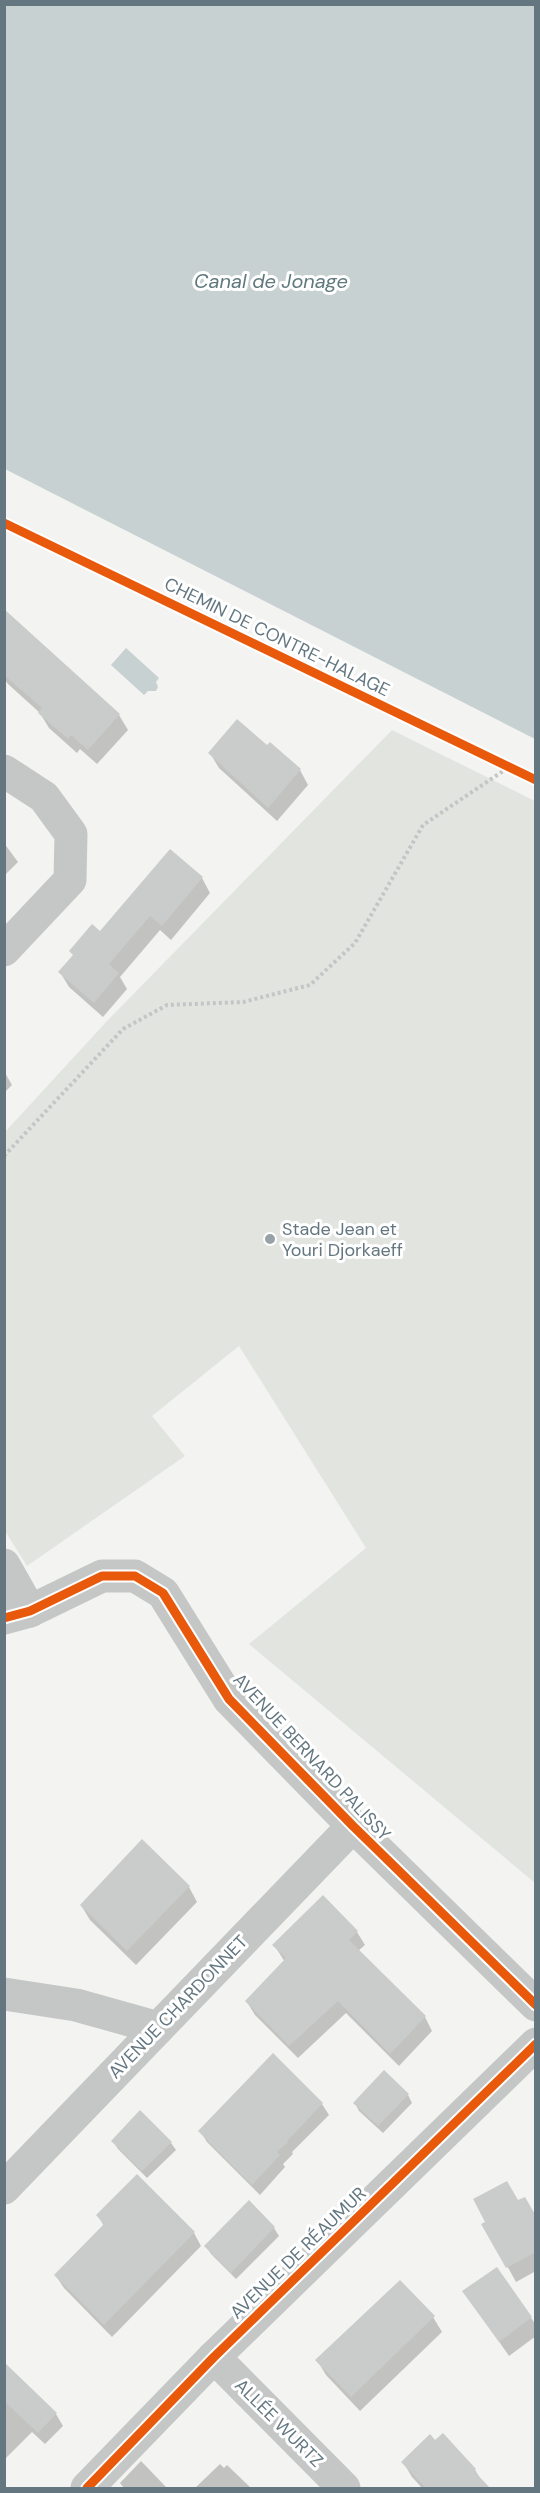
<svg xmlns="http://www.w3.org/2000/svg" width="540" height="2493" viewBox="0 0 540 2493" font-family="'DM Sans',sans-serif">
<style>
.green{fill:#e2e5df}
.water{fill:#c7d1d2}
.shadow{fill:#0003}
.building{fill:#cacccc}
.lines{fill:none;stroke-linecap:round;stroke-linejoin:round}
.path{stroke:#c3c5c6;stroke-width:4;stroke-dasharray:3 3;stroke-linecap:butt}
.minor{stroke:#c5c7c7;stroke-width:33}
.cycleway-casing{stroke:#fff;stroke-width:13}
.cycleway{stroke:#e8590c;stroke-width:9}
.poi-dot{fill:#96a2a8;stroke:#fff;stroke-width:2}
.labels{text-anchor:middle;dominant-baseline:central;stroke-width:6;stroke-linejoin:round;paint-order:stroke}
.street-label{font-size:18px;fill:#647781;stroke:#fff}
.poi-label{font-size:18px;fill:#647781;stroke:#fff;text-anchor:start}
.water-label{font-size:20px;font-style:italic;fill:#60797e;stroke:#fff}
</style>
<rect width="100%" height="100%" fill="#f3f3f1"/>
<polygon class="green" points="392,730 535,801 535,1883 249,1644 366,1548 239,1346 152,1416 185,1456 27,1566 5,1531 5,1132 107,1021"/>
<g class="water">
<polygon points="4,5 535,5 535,739 5,469"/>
<polygon points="126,648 159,678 156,682 158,687 156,691 148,691 144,695 111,665"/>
</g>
<g class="shadow">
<polygon points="4,620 119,715 128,730 97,764 80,749 77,753 49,728 40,713 8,684 4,679"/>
<polygon points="267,747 300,770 308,785 277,821 219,768 210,753"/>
<polygon points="4,843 18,862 4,876"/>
<polygon points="202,878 210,893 171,940 160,930 120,977 127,989 103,1017 69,987 60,972 100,933"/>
<polygon points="4,1071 12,1085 4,1093"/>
<polygon points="142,1841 189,1887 197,1902 136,1965 90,1920 81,1905"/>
<polygon points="357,1932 365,1945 358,1951 425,2017 432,2031 399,2066 346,2013 298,2058 255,2015 247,2002 285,1962 274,1945"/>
<polygon points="408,2095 412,2103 383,2133 359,2111 355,2103"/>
<polygon points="322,2104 329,2115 292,2152 293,2154 283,2164 285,2167 260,2195 207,2142 200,2131"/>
<polygon points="113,2141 171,2143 176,2150 147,2178 118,2149"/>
<polygon points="137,2177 194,2233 201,2246 112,2337 64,2288 56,2276 104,2226 98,2216"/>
<polygon points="249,2202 274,2228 279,2236 236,2279 211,2254 206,2246"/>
<polygon points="518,2202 536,2219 536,2271 516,2282 484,2224"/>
<polygon points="497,2269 536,2325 536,2336 509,2356 464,2291"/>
<polygon points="433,2317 442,2332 360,2411 326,2375 317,2360"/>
<polygon points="4,2364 56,2414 63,2426 45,2444 32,2432 4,2460"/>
<polygon points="435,2442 475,2470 486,2488 422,2488 412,2477 403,2462"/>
<polygon points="141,2461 167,2488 124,2488 120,2483"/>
<polygon points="220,2464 224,2468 227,2465 251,2488 195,2488"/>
</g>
<g class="building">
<polygon points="4,609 120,714 88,750 71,735 68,739 38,713 42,708 4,675"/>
<polygon points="237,719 267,745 270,742 301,769 268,808 208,753"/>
<polygon points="170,849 203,877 162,926 150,916 109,964 119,973 94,1003 58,972 73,955 69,951 92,924 100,931"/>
<polygon points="142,1839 190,1886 127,1951 80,1905"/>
<polygon points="323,1895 358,1931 349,1940 426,2016 390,2054 338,2001 289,2046 245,2001 286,1958 272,1945"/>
<polygon points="273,2053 323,2103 287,2141 288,2142 277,2152 280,2155 252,2185 198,2131"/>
<polygon points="384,2070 409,2094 378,2126 353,2103"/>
<polygon points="140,2110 172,2142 142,2171 111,2141"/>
<polygon points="137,2174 195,2232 104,2325 54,2275 104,2224 96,2215"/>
<polygon points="507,2181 518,2200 525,2197 536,2216 536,2252 506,2268 481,2224 485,2222 473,2199"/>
<polygon points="249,2200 275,2227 231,2273 204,2246"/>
<polygon points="497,2267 532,2317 499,2342 462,2291"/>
<polygon points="400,2280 435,2316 351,2397 315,2360"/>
<polygon points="4,2362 57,2413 38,2433 4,2401"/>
<polygon points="443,2433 476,2469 474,2471 490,2488 426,2488 401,2462 430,2434 435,2440"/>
</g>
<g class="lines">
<polyline class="path" points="4,1156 123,1029 167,1005 243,1002 310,985 355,943 423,825 509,767"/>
<g class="minor">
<polyline points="4,771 44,797 71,834 70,880 4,950"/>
<polyline points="4,1565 30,1611"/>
<polyline points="4,1618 30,1611 102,1576 135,1576 163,1593 229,1699 353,1826 536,2005"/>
<polyline points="4,1994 76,2005 158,2028"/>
<polyline points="4,2188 353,1826"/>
<polyline points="214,2357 344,2488"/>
<polyline points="87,2488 214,2357 536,2044"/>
</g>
<defs>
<g id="cycleway">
<polyline points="4,523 536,780"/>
<polyline points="4,1618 30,1611 102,1576 135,1576 163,1593 229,1699 353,1826 536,2005"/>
<polyline points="87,2488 214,2357 536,2044"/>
</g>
</defs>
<use href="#cycleway" class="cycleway-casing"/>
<use href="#cycleway" class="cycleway"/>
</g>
<circle class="poi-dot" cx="270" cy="1239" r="6"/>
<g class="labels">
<g class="street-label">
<text transform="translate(277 637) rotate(26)">CHEMIN DE CONTRE-HALAGE</text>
<text transform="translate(312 1757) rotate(47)">AVENUE BERNARD PALISSY</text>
<text transform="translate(178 2007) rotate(-46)">AVENUE CHARDONNET</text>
<text transform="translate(298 2253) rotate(-44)">AVENUE DE RÉAUMUR</text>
<text transform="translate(279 2423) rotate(45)">ALLÉE WURTZ</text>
</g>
<g class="poi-label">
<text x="282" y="1229">Stade Jean et<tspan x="282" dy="21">Youri Djorkaeff</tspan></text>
</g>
<g class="water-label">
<text x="271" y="281">Canal de Jonage</text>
</g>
</g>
<rect width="540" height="2493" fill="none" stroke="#647781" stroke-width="12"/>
</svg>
